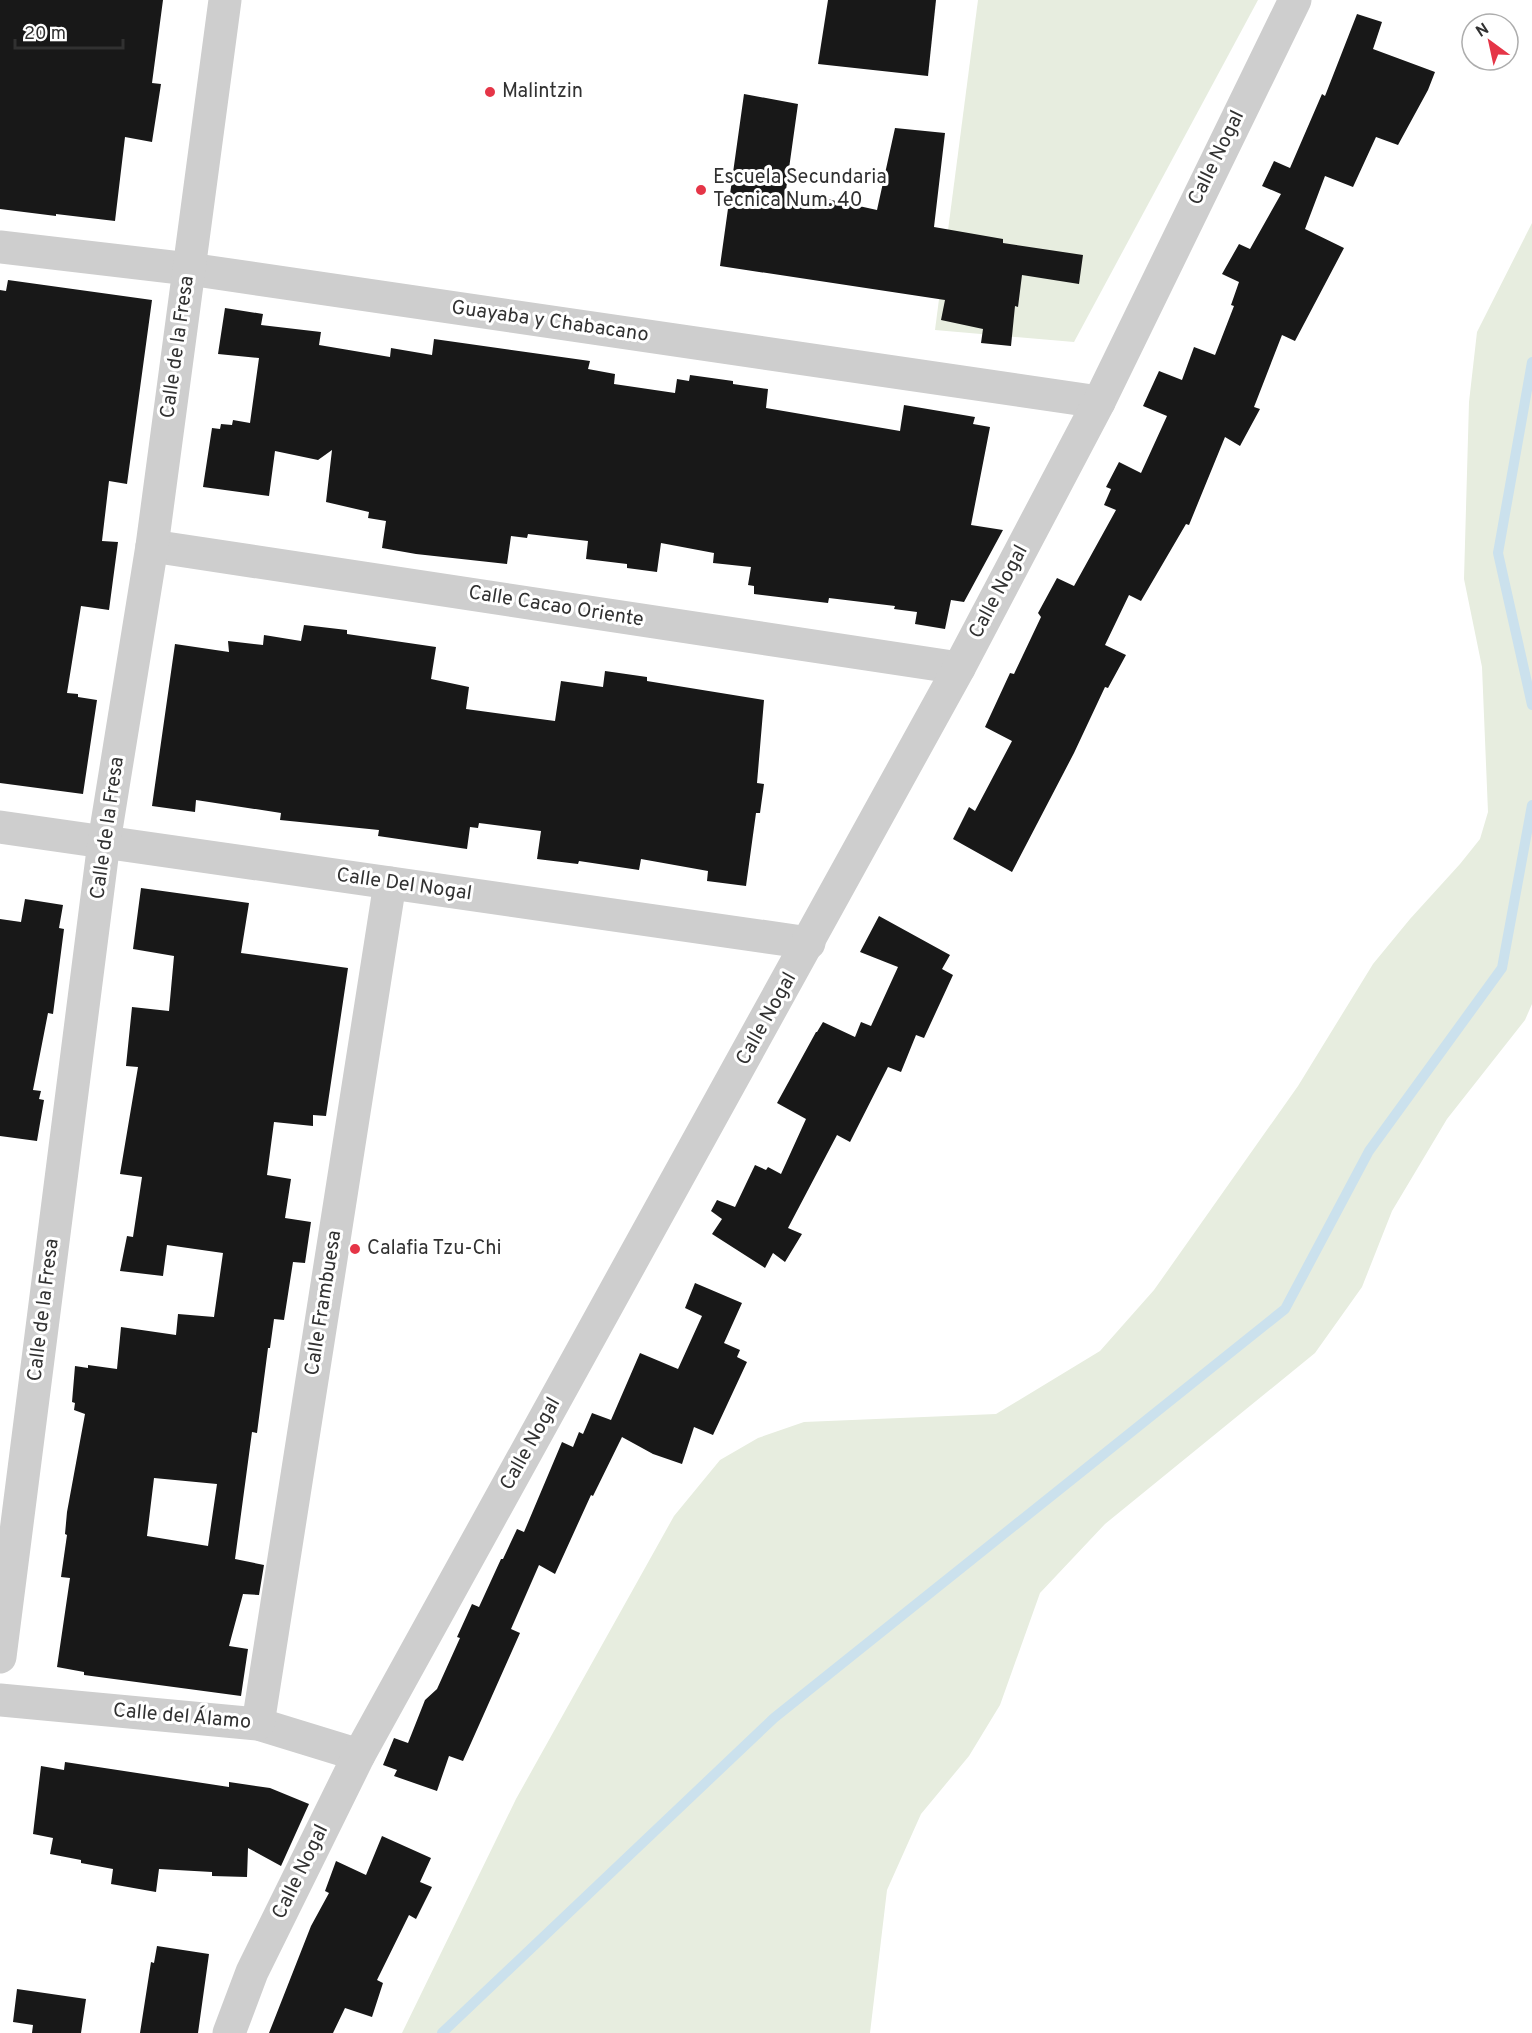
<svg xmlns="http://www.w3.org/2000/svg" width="1532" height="2033" viewBox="0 0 1532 2033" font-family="Overpass,sans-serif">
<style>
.green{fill:#e7eddf}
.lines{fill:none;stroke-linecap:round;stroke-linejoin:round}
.stream{stroke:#cbe1ed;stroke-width:10}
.building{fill:#181818;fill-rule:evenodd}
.street{stroke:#cecece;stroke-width:33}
.poi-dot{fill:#e53547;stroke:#fff;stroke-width:2}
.labels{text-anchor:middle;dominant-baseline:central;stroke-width:6;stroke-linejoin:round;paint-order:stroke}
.poi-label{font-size:20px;fill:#313131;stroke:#fff;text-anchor:start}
.street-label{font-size:20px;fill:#313131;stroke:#fff}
</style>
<rect width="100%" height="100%" fill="#fff"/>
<g class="green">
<polygon points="978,0 1258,0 1074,342 935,330"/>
<polygon points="1532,223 1532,1004 1525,1020 1447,1119 1392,1211 1362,1287 1315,1353 1105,1524 1040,1593 1000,1705 969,1756 921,1814 887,1890 870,2033 402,2033 516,1799 674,1516 720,1460 758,1438 804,1422 996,1414 1100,1351 1154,1290 1298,1086 1373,964 1410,919 1460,864 1480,839 1488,812 1482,667 1464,579 1469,402 1477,332"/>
</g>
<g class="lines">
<g class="stream">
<polyline points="1532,362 1498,553 1532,705"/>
<polyline points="442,2033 774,1718 1285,1309 1369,1151 1502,968 1532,805"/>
</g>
</g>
<g class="building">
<polygon points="0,0 163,0 152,83 161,84 152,142 125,137 115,221 56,214 56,216 0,209"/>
<polygon points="828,0 936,0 928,76 818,64"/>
<polygon points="1357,14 1382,22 1373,49 1435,72 1428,90 1398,145 1376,137 1353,187 1325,176 1305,229 1344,248 1295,341 1282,335 1254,407 1260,409 1240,446 1225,437 1189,525 1186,524 1141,601 1129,595 1105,645 1126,655 1108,688 1105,687 1074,753 1012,872 953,839 969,807 975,811 1012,741 985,727 1010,673 1014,674 1041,617 1038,613 1057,578 1074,586 1116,510 1104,505 1111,489 1106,487 1119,462 1141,473 1167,416 1143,406 1159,371 1182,380 1194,347 1215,355 1234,306 1231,305 1239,282 1222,274 1239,244 1250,249 1281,194 1262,186 1274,161 1290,168 1322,94 1325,96"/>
<polygon points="744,94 798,104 786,190 877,210 895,128 945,133 934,227 1003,239 1003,243 1083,255 1079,284 1022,275 1018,307 1015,306 1011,346 981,343 983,329 941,320 945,300 720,266"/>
<polygon points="8,280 152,300 127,484 109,481 102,541 118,542 109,610 81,606 67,693 78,694 78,697 97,700 83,794 0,783 0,290 6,291"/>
<polygon points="225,308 263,314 261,325 321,332 319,345 390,357 391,348 432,355 434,339 590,361 588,369 615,374 614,384 675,393 677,379 689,381 690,375 733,381 733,384 768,389 766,408 900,431 904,405 975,417 973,424 990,427 971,525 1003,530 964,602 951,600 945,629 915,624 917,612 894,609 895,606 829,598 828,603 754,594 754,586 748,585 751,567 713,563 714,553 661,543 657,572 627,568 627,564 586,559 588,541 528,534 527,538 511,536 507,564 416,554 382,548 386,521 368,518 369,512 326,502 332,450 318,460 275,451 269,496 203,487 212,428 220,429 221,424 232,425 233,420 250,423 259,358 218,354"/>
<polygon points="304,625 347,630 347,634 436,647 431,679 469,687 466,709 555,721 561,681 603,687 605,671 647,677 647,681 764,700 757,783 764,784 760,813 756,813 746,886 707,881 708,871 641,859 639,870 579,861 578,864 537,859 541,831 479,823 478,828 470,827 467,849 378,836 379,830 280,820 281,813 196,800 195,812 152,806 175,644 229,652 228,641 263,645 264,635 301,641"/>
<path d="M141 888 249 903 241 953 348 968 326 1116 313 1115V1126L274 1122 267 1175 291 1179 285 1218 311 1222 305 1263 293 1262 284 1320 274 1319 270 1348H268L257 1433 252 1432 235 1559 264 1565 259 1595 243 1594 229 1646 248 1649 241 1696 84 1675V1672L57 1667 70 1578 61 1577 67 1535 65 1534 67 1512 85 1414 74 1410 75 1403 72 1402 75 1366 88 1368V1365L117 1369 121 1327 176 1335 178 1314 214 1317 223 1253 167 1245 163 1276 120 1271 127 1236 133 1237 142 1177 120 1174 138 1067 126 1066 132 1007 169 1011 174 956 133 949ZM154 1478 217 1484 208 1546 147 1536Z"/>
<polygon points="25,899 63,905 59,928 64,929 53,1014 48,1013 33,1090 41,1091 39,1099 44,1100 37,1141 0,1136 0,919 21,922"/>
<polygon points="879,916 950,955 942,969 953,975 924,1038 916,1035 901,1072 888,1067 850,1142 837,1135 788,1228 802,1234 785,1262 773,1253 765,1268 712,1234 722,1219 711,1211 717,1200 735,1207 755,1165 766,1170 768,1167 781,1174 806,1119 777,1103 816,1032 817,1032 823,1022 855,1037 861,1022 871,1026 898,967 860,952"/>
<polygon points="695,1283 742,1303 724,1343 740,1350 737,1357 747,1362 713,1435 694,1427 682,1464 653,1454 622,1437 593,1496 591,1495 555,1574 539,1565 511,1629 520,1633 463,1761 449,1756 437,1791 394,1776 397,1770 383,1765 394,1738 408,1743 425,1700 437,1689 460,1638 457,1637 472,1604 479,1607 501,1559 503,1559 517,1529 524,1532 562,1442 573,1447 579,1432 583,1434 592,1413 611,1420 640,1353 678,1369 702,1316 685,1308"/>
<polygon points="65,1762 229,1787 229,1782 270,1788 309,1804 281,1866 248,1848 247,1877 212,1876 212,1872 159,1869 156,1892 111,1884 113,1869 81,1863 81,1860 50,1854 53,1838 33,1834 41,1766 64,1770"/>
<polygon points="382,1836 431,1858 420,1882 432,1887 416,1919 409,1915 377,1980 383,1983 372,2017 345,2008 333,2033 269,2033 311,1926 329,1893 325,1891 336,1861 366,1875"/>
<polygon points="157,1946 209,1954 198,2033 140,2033 151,1962 154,1963"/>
<polygon points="17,1989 86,1999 81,2033 32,2033 33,2025 13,2022"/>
</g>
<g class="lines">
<g class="street">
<polyline points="0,247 189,269 1099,402"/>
<polyline points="152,546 959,668"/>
<polyline points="0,827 809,943"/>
<polyline points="0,1657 104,842 152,546 225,0"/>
<polyline points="0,1700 258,1724 359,1755"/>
<polyline points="258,1724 390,883"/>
<polyline points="229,2033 252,1972 359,1755 959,668 1099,402 1295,0"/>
</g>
</g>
<g class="poi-dot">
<circle cx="490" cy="92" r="6"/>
<circle cx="701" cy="190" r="6"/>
<circle cx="355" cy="1249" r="6"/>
</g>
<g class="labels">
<g class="poi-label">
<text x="502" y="92">Malintzin</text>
<text x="713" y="178">Escuela Secundaria<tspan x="713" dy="23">Tecnica Num. 40</tspan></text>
<text x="367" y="1249">Calafia Tzu-Chi</text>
</g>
<g class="street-label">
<text transform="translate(1217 158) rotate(-64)">Calle Nogal</text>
<text transform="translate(550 322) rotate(8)">Guayaba y Chabacano</text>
<text transform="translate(178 347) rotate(-82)">Calle de la Fresa</text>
<text transform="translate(999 592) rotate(-62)">Calle Nogal</text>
<text transform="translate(556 607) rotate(9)">Calle Cacao Oriente</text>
<text transform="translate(108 828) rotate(-82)">Calle de la Fresa</text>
<text transform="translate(404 885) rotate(8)">Calle Del Nogal</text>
<text transform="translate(767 1019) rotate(-61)">Calle Nogal</text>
<text transform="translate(324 1303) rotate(-81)">Calle Frambuesa</text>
<text transform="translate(44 1310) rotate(-83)">Calle de la Fresa</text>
<text transform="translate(531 1444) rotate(-61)">Calle Nogal</text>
<text transform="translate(182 1717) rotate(5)">Calle del Álamo</text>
<text transform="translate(301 1872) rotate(-64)">Calle Nogal</text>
</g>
</g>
<g transform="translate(1490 42) rotate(327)"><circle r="28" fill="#ffffff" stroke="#adadad" stroke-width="1.5"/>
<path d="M0-4.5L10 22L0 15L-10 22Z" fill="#e53547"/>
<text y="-9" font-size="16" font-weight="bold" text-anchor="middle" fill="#313131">N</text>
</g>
<path d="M15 39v9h108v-9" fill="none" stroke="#313131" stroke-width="3"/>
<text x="24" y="39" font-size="18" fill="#313131" stroke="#ffffff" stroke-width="4.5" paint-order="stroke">20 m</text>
</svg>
